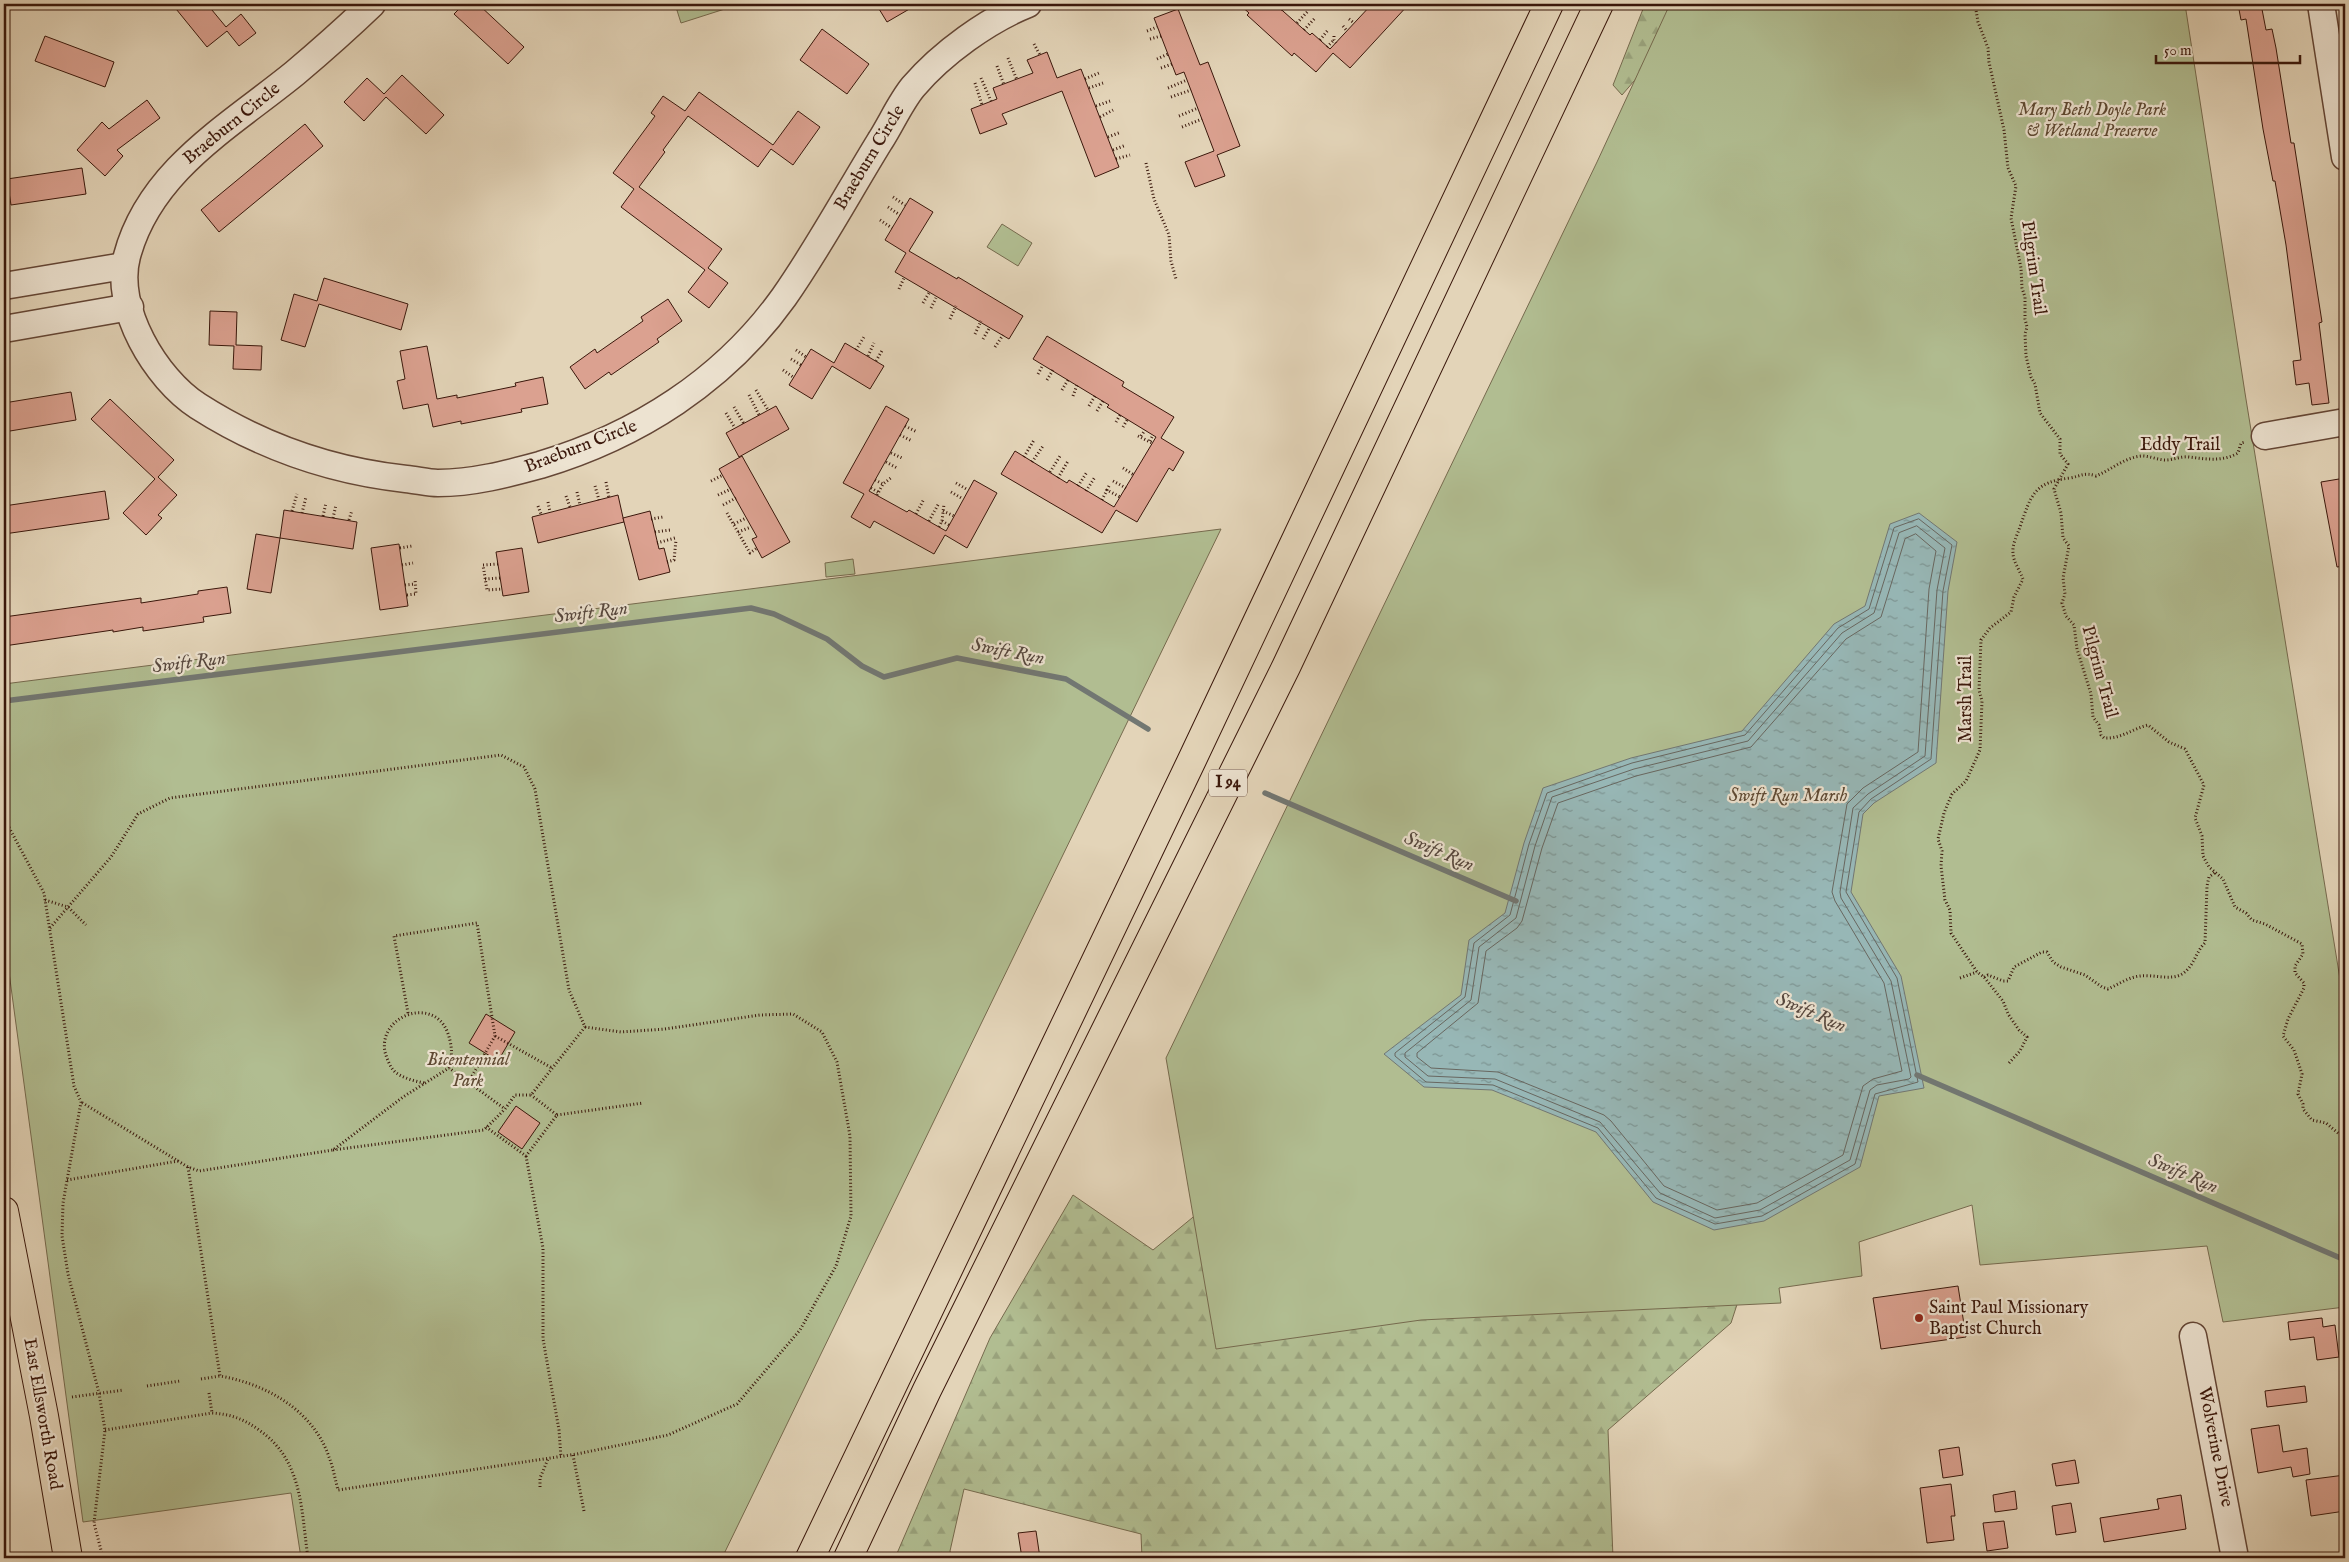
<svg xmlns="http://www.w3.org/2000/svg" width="2349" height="1562" viewBox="0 0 2349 1562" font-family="'IM FELL English',serif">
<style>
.forest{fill:url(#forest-firs);stroke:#766a4e}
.green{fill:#b1bd91;stroke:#766a4e}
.water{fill:url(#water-ripples);stroke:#727772}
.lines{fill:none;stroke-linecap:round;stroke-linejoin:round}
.shore{stroke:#686760;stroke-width:1}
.stream{stroke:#727772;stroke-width:5.5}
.building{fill:#dba190;stroke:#3a170b}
.minor-casing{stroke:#644636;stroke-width:29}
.major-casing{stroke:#3a170b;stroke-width:30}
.highway-casing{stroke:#3a170b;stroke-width:30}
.path{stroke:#3a170b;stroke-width:3;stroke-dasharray:1 2.5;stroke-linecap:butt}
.minor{stroke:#ede3d1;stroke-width:26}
.major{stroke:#e3d4b8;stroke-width:28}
.highway{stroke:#e3d4b8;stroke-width:28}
.poi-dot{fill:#8f2418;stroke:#ede3d1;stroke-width:2}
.labels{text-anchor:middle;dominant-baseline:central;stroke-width:4.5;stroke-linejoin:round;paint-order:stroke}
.shield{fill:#ede3d1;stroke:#705446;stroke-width:1}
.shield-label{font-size:16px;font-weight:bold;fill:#3a170b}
.park-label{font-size:18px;font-style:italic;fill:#5e4933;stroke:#ede3d1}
.street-label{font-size:18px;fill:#3a170b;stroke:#ede3d1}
.poi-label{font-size:18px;fill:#3a170b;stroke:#ede3d1;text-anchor:start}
.water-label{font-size:19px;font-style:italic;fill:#56473e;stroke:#ede3d1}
</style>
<defs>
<pattern id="forest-firs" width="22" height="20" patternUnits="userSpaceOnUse" patternTransform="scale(1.25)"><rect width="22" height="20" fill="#b1bd91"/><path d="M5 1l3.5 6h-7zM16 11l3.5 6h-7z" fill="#99a27c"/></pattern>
<pattern id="water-ripples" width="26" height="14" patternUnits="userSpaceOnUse" patternTransform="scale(1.25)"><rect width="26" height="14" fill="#97b7b6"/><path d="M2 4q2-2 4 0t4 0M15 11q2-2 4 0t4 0" fill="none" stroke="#7c9492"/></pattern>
</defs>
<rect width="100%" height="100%" fill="#e3d4b8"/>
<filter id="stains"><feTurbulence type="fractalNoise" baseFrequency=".004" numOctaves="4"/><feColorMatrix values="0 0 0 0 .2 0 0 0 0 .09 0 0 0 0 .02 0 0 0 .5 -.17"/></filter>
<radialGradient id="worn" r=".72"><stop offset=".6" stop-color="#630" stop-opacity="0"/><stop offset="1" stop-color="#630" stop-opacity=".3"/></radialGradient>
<g class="forest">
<polygon points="1645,4 1704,4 1697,8 1622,95 1613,85"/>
<polygon points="1293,1135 1756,1246 1731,1323 1608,1430 1613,1558 1142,1558 1141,1534 964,1489 950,1551 952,1558 895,1558 990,1338 1073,1195 1153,1250"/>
</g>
<g class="green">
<polygon points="675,4 730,4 731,7 681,23"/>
<polygon points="1670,4 2185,4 2245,393 2345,1010 2345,1307 2223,1322 2207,1246 1980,1265 1972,1205 1859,1242 1862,1276 1779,1288 1781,1303 1421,1320 1216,1349 1166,1058 1597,162"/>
<polygon points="1002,224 1032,243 1018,266 987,247"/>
<polygon points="1221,529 722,1558 301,1558 291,1493 83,1522 4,935 4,684"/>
<polygon points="853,559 855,574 826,577 825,563"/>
</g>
<polygon class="water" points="1919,513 1957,542 1948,591 1936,763 1874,803 1863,814 1851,892 1901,976 1924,1088 1879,1096 1860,1167 1764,1221 1714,1230 1653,1202 1596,1132 1492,1090 1424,1087 1384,1054 1461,995 1469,940 1505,913 1524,843 1543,788 1631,758 1742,731 1834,624 1865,606 1890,524"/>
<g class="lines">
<g class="shore">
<polygon points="1919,519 1952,545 1943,591 1931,759 1871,799 1859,812 1846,892 1897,978 1918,1082 1875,1094 1855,1164 1762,1216 1715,1224 1656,1198 1598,1128 1493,1085 1426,1082 1395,1056 1395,1053 1465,997 1474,943 1510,915 1529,844 1547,793 1632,763 1745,735 1838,628 1869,609 1894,528"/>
<polygon points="1917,526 1945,548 1937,590 1925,756 1868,794 1853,808 1840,892 1841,898 1891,981 1911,1077 1909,1079 1877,1085 1870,1090 1850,1160 1760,1210 1715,1218 1660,1193 1600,1122 1495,1079 1428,1076 1405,1057 1405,1053 1471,1000 1479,947 1516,918 1535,846 1552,797 1634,769 1748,741 1842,633 1874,613 1899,533"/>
<polygon points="1916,534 1936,551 1929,589 1918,752 1863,788 1847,804 1832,892 1835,901 1884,983 1902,1071 1873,1079 1863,1086 1843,1155 1757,1203 1717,1210 1664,1186 1611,1121 1604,1115 1498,1072 1431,1068 1417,1057 1417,1053 1478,1003 1486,951 1517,928 1522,921 1542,848 1558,803 1636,776 1751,747 1846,639 1881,617 1905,539"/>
</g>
<g class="stream">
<polyline points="4,701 751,608 774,614 827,639 862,666 884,677 957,658 1066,679 1148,729"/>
<polyline points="1265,793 1516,901"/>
<polyline points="1917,1075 2345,1260"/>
</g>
</g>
<g class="building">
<polygon points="172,4 207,4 226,27 241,14 256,33 239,46 227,31 207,47"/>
<polygon points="464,4 478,4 524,47 508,64 454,14"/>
<polygon points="876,4 918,4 887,22"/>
<polygon points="1239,4 1275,4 1310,35 1312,33 1330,49 1372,4 1409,4 1350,68 1333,53 1316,72 1294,53 1292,56 1247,15 1249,13"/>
<polygon points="2238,4 2261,4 2266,30 2272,29 2276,48 2291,143 2294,143 2322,322 2319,323 2329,403 2312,405 2309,383 2296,385 2293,361 2301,360 2286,245 2275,181 2273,181 2263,129 2246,19 2241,20"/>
<polygon points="1178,9 1200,65 1208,62 1240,146 1217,155 1225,176 1195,187 1185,162 1214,151 1184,72 1176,75 1154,18"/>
<polygon points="822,29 869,64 847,94 800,60"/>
<polygon points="45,36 114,62 105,87 35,61"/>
<polygon points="1047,52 1057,78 1081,69 1119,167 1095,177 1062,91 1002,114 1007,124 980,134 971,109 997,99 993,88 1033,73 1027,60"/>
<polygon points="402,75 444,115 426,134 386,97 364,121 344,102 367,78 384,94"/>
<polygon points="699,92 773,145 798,111 820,127 793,165 771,149 758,167 688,116 663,150 665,152 639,187 722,249 708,268 728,283 709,308 688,292 705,270 621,207 634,189 613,173 655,116 651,113 663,96 685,111"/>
<polygon points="147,100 160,118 117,150 123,156 105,176 77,150 102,122 109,129"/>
<polygon points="305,124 323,146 219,232 201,210"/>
<polygon points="82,168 86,194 11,205 7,179"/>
<polygon points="910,198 933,212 909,251 957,279 958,277 1023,316 1009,339 895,272 906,253 885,240"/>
<polygon points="324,278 408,304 401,330 319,304 305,347 281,340 294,294 317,301"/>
<polygon points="668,299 682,321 657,339 659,342 611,375 609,372 585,389 570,367 595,349 597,353 643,321 641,317"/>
<polygon points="210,311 237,312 236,345 262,346 261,370 233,369 234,346 209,345"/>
<polygon points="1047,336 1124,382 1122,386 1174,417 1161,438 1184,452 1173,471 1169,468 1137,522 1116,510 1102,533 1001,474 1015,451 1067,483 1069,480 1114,507 1156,437 1107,407 1109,405 1033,359"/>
<polygon points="845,343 884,366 870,389 832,366 812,399 789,385 811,349 834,363"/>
<polygon points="427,346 437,399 457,395 457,398 516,386 515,383 543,377 548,404 521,409 522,412 461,424 461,421 433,427 428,404 403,409 397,381 405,379 400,351"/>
<polygon points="71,392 76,420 4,432 4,403"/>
<polygon points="110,399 174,460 158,477 177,495 158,515 162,518 146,535 123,513 155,479 91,419"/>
<polygon points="776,406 789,429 739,457 726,433"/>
<polygon points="886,406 909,419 869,491 907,512 909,510 946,531 974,480 997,493 967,548 945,535 934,554 874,521 870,528 851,517 864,494 843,483"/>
<polygon points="742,456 790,542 762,558 752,539 757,537 719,469"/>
<polygon points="2345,478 2345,566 2337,567 2321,482"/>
<polygon points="105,491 109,519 4,534 4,506"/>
<polygon points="618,495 624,522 538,543 532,517"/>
<polygon points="284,510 357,522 353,549 280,538"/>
<polygon points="650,511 659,549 664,548 670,572 639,580 623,518"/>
<polygon points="256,534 280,538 271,593 247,589"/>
<polygon points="399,544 408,606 380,610 371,548"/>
<polygon points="522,548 529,592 503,596 496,552"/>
<polygon points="227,587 231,613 203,617 204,622 143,631 143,627 113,632 113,630 4,646 4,617 141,598 141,603 198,594 198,591"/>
<polygon points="486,1014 515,1032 498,1061 469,1043"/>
<polygon points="516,1106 540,1123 522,1149 498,1132"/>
<polygon points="1958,1286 1966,1337 1881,1349 1873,1298"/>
<polygon points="2322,1318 2323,1327 2335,1325 2339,1357 2317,1360 2314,1337 2290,1340 2288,1322"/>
<polygon points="2305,1386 2307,1402 2267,1407 2265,1391"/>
<polygon points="2279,1425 2283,1452 2307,1448 2310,1474 2293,1477 2291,1467 2258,1473 2251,1429"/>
<polygon points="1959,1447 1963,1475 1943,1478 1939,1450"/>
<polygon points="2075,1460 2079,1483 2056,1486 2052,1464"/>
<polygon points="2345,1475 2345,1511 2311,1516 2306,1480"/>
<polygon points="1951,1484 1955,1516 1951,1516 1954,1540 1927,1543 1920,1488"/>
<polygon points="2015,1491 2017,1509 1995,1512 1993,1495"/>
<polygon points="2181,1495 2186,1529 2104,1542 2100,1518 2159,1509 2157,1499"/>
<polygon points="2071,1503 2076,1532 2056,1535 2052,1506"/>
<polygon points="2004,1521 2008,1548 1987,1551 1983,1523"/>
<polygon points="1036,1531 1040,1558 1022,1558 1018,1533"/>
</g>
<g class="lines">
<defs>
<g id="minor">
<path d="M372 4C347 28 321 51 295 73 230 126 150 170 127 256 113 308 156 379 198 406 262 447 332 471 406 479 417 480 428 483 438 483 473 483 507 474 540 465 637 436 724 381 784 297 819 247 848 193 880 141 891 124 900 103 913 87 942 53 988 20 1028 4"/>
<polyline points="2321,4 2345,157"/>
<polyline points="4,286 124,266"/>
<polyline points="4,329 130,307"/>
<polyline points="2265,436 2345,422"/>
<polyline points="2193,1336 2235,1558"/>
</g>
<polyline id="major" points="4,1211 44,1416 68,1558"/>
<g id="highway">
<polyline points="810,1558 1191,762 1549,4"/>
<polyline points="848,1558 927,1390 1286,667 1599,4"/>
</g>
</defs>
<use href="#minor" class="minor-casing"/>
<use href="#major" class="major-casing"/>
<use href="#highway" class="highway-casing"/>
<g class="path">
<path d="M1975 4 1978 22 1988 48 1989 62 2004 130 2008 168 2016 186 2011 218 2021 268 2022 288 2025 297V319L2027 327 2025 334 2026 356 2031 377 2035 384 2040 413 2060 439V454L2068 464 2054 489 2061 513 2063 538 2069 546 2063 578 2065 594 2062 603 2066 616 2074 625 2077 649 2091 694 2093 717 2099 725 2101 735 2104 738C2121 739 2132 729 2148 725L2169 742 2185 749 2204 785 2195 818 2202 836 2203 856 2209 867 2223 879 2235 907 2246 913 2252 920 2265 924 2302 944 2303 954 2295 966V973L2304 983V988L2288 1019 2283 1036 2294 1050 2302 1074 2298 1094 2303 1104V1109L2312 1120 2326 1123 2345 1139"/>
<polyline points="1281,10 1287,4"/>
<polyline points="1349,19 1354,23"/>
<polyline points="1297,23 1308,11"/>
<polyline points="1343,26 1347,31"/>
<polyline points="1304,30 1315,18"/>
<polyline points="1147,31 1157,27"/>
<polyline points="1334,36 1334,40 1336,43"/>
<polyline points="1150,39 1161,36"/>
<polyline points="1320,40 1328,30"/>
<polyline points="1034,44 1040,55"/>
<polyline points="1327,47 1334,40"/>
<polyline points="1008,58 1017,80"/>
<polyline points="1157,59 1168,54"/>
<polyline points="997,66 1004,85"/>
<polyline points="1161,68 1172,64"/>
<polyline points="981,78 991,101"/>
<polyline points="1085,79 1099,73"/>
<polyline points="975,83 982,105"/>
<polyline points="1089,88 1103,83"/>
<polyline points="1168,88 1187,80"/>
<polyline points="1171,97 1191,90"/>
<polyline points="1096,106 1110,101"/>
<polyline points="1179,116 1198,108"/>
<polyline points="1100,117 1113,110"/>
<polyline points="1182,127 1202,119"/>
<polyline points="1108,137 1121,132"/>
<polyline points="1113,150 1126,145"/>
<polyline points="1116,159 1130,155"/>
<polyline points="1146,163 1154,199 1169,235 1171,261 1176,279"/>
<polyline points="893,197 905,205"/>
<polyline points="888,207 900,215"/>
<polyline points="880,220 892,228"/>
<polyline points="899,289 904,278"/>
<polyline points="923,303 929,293"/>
<polyline points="931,308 936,298"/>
<polyline points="950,319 956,306"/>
<polyline points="975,334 981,321"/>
<polyline points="983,339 990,327"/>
<polyline points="995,347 1003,335"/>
<polyline points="796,350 806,357"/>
<polyline points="856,350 864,337"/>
<polyline points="868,356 874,343"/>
<polyline points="791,359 801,365"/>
<polyline points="876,361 883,349"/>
<polyline points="783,370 793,377"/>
<polyline points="1038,374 1043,365"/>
<polyline points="1047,380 1053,370"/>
<polyline points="756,390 768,410"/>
<polyline points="1062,390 1068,380"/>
<polyline points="749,395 759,415"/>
<polyline points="1073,396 1077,385"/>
<polyline points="1089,406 1095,396"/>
<polyline points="734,407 744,424"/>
<polyline points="1097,411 1103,401"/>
<polyline points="726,413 735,428"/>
<polyline points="1116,422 1120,415"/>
<polyline points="905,426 917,432"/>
<polyline points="1123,427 1127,420"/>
<polyline points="900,435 912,441"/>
<polyline points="1138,436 1152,443"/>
<polyline points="1141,436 1145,430"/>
<polyline points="1150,441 1153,435"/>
<polyline points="891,453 902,458"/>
<polyline points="1024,457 1034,440"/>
<polyline points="886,462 897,468"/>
<polyline points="1032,462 1043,446"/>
<polyline points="1123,468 1134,475"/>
<polyline points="1050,472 1060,456"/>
<polyline points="1058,478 1068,461"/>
<polyline points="875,480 883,484"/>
<polyline points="711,481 723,475"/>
<polyline points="1113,481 1126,488"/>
<polyline points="606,482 609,498"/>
<polyline points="956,483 968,490"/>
<polyline points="595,486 599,500"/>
<polyline points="1078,486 1087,472"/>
<polyline points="1109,486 1107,490 1120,497"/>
<polyline points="871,488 878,492"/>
<polyline points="1086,491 1095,477"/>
<polyline points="577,492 580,505"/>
<polyline points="951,492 963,499"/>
<polyline points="718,495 731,489"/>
<polyline points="877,495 883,484 892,477"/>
<polyline points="566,496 570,507"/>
<polyline points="1102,500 1107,490"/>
<polyline points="548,502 550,512"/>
<polyline points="723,505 736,498"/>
<polyline points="538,506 541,514"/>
<polyline points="292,511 297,494"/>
<polyline points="943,511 954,516"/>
<polyline points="302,513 306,497"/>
<polyline points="727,513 750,553 757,548"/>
<polyline points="916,514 924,499"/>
<polyline points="323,516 326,503"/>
<polyline points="333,518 336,505"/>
<polyline points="651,519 663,517"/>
<polyline points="349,520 352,510"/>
<polyline points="929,521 939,503"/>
<polyline points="942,521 949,525"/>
<polyline points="734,524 746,518"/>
<polyline points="939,527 942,521 944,504"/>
<polyline points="655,532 670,530"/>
<polyline points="738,532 751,527"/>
<polyline points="657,543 675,538"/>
<polyline points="400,548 412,546"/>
<polyline points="667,562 674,560 676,540"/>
<polyline points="498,564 483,565 487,590 502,589"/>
<polyline points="402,565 413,563"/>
<polyline points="485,579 500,578"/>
<polyline points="405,585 415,584"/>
<polyline points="407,595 416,594 415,579"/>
<polyline points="4,818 44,893 74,1086 81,1102 63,1203 62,1236 68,1274 99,1393 105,1430 94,1523 103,1558"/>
<polyline points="45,900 68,907 86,925"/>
<polyline points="50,928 111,857 138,814 170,798 501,755 524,767 535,789 569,990 585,1027 531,1095 515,1095 505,1109 449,1068 403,1097 333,1150 199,1171 188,1167 81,1102"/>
<path d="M1984 977 1988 975 2003 981H2008L2014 967 2042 952H2047L2053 962 2061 967 2085 975 2102 987 2108 989C2119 984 2129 977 2140 976 2153 974 2170 981 2182 974 2194 967 2196 951 2205 943L2207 886 2209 877 2216 872"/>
<polyline points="1960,978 1977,972"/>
<polyline points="408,1013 394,936 477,923 495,1036 468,1083"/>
<polyline points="495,1036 552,1068"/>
<path d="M2009 1063 2020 1051 2027 1037 2019 1030 2008 1014 2003 1001 1984 977 1977 972 1951 933 1950 910 1945 900 1941 866 1942 851 1938 839 1944 813 1952 794 1966 781 1980 750 1982 701 1979 690 1981 640 1990 628 2011 612 2014 597 2023 579C2020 571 2013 561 2013 553 2012 545 2017 535 2020 527 2031 495 2034 482 2070 478 2081 476 2085 472 2096 476 2111 470 2125 457 2142 456 2150 456 2158 460 2166 460 2173 460 2181 456 2189 457 2206 459 2222 462 2238 453L2241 443 2245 442"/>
<path d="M424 1083C414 1081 403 1078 395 1072 390 1067 387 1059 385 1052 378 1016 432 996 447 1031 452 1044 453 1055 449 1068"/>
<polyline points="557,1115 643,1103"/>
<polyline points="486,1127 526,1156 557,1115 531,1095"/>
<polyline points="333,1150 484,1130 505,1109"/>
<polyline points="526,1156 543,1248 543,1339 559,1430 561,1457"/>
<path d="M188 1167 220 1376C266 1384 313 1410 329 1457 333 1467 335 1479 338 1490L577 1454 668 1435 737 1404 800 1330 836 1266 851 1216 850 1136 837 1062 822 1032 793 1014 760 1015 665 1029 621 1032 585 1027"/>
<polyline points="67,1180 178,1161"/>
<polyline points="201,1379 220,1376"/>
<polyline points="147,1386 180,1381"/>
<polyline points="209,1393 212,1413"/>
<polyline points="72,1397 124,1390"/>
<path d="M105 1430 212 1413C230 1414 244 1419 259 1430 303 1460 301 1510 308 1558"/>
<polyline points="573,1455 584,1511"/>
<polyline points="540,1487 540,1478 548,1459"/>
</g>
<use href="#minor" class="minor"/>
<use href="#major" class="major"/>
<use href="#highway" class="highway"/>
</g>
<circle class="poi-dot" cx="1919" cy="1318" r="5"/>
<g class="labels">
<rect class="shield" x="1209" y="769.5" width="38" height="27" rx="4"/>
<g class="shield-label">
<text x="1228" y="783">I 94</text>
</g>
<g class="park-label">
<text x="2092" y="110">Mary Beth Doyle Park<tspan x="2092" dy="21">&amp; Wetland Preserve</tspan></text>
<text x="1788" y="796">Swift Run Marsh</text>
<text x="468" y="1060">Bicentennial<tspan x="468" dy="21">Park</tspan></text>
</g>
<g class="street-label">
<text transform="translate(232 124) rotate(-39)">Braeburn Circle</text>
<text transform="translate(870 158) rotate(-59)">Braeburn Circle</text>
<text transform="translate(2033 268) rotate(82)">Pilgrim Trail</text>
<text x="2180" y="445">Eddy Trail</text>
<text transform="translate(581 447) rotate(-21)">Braeburn Circle</text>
<text transform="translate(2099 672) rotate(75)">Pilgrim Trail</text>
<text transform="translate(1966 699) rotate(-90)">Marsh Trail</text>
<text transform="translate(42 1414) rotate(80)">East Ellsworth Road</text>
<text transform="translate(2215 1447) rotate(79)">Wolverine Drive</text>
</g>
<g class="poi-label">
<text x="1929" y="1308">Saint Paul Missionary<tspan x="1929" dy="21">Baptist Church</tspan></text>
</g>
<g class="water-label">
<text transform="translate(591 613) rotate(-7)">Swift Run</text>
<text transform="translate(1008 652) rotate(11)">Swift Run</text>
<text transform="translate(189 663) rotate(-7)">Swift Run</text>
<text transform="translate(1439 852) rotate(23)">Swift Run</text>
<text transform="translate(1811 1013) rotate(23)">Swift Run</text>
<text transform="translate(2183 1174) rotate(23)">Swift Run</text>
</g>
</g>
<rect width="2349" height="1562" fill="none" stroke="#e3d4b8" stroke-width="20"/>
<rect x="5" y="5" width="2339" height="1552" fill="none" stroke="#3a170b" stroke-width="2.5"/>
<rect x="10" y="10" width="2329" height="1542" fill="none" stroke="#3a170b"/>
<path d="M2156 55v8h144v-8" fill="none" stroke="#3a170b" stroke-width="2.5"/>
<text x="2164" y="55" font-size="15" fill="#3a170b" stroke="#ede3d1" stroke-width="4" paint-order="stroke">50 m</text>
<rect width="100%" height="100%" filter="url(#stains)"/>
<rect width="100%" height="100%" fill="url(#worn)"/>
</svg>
